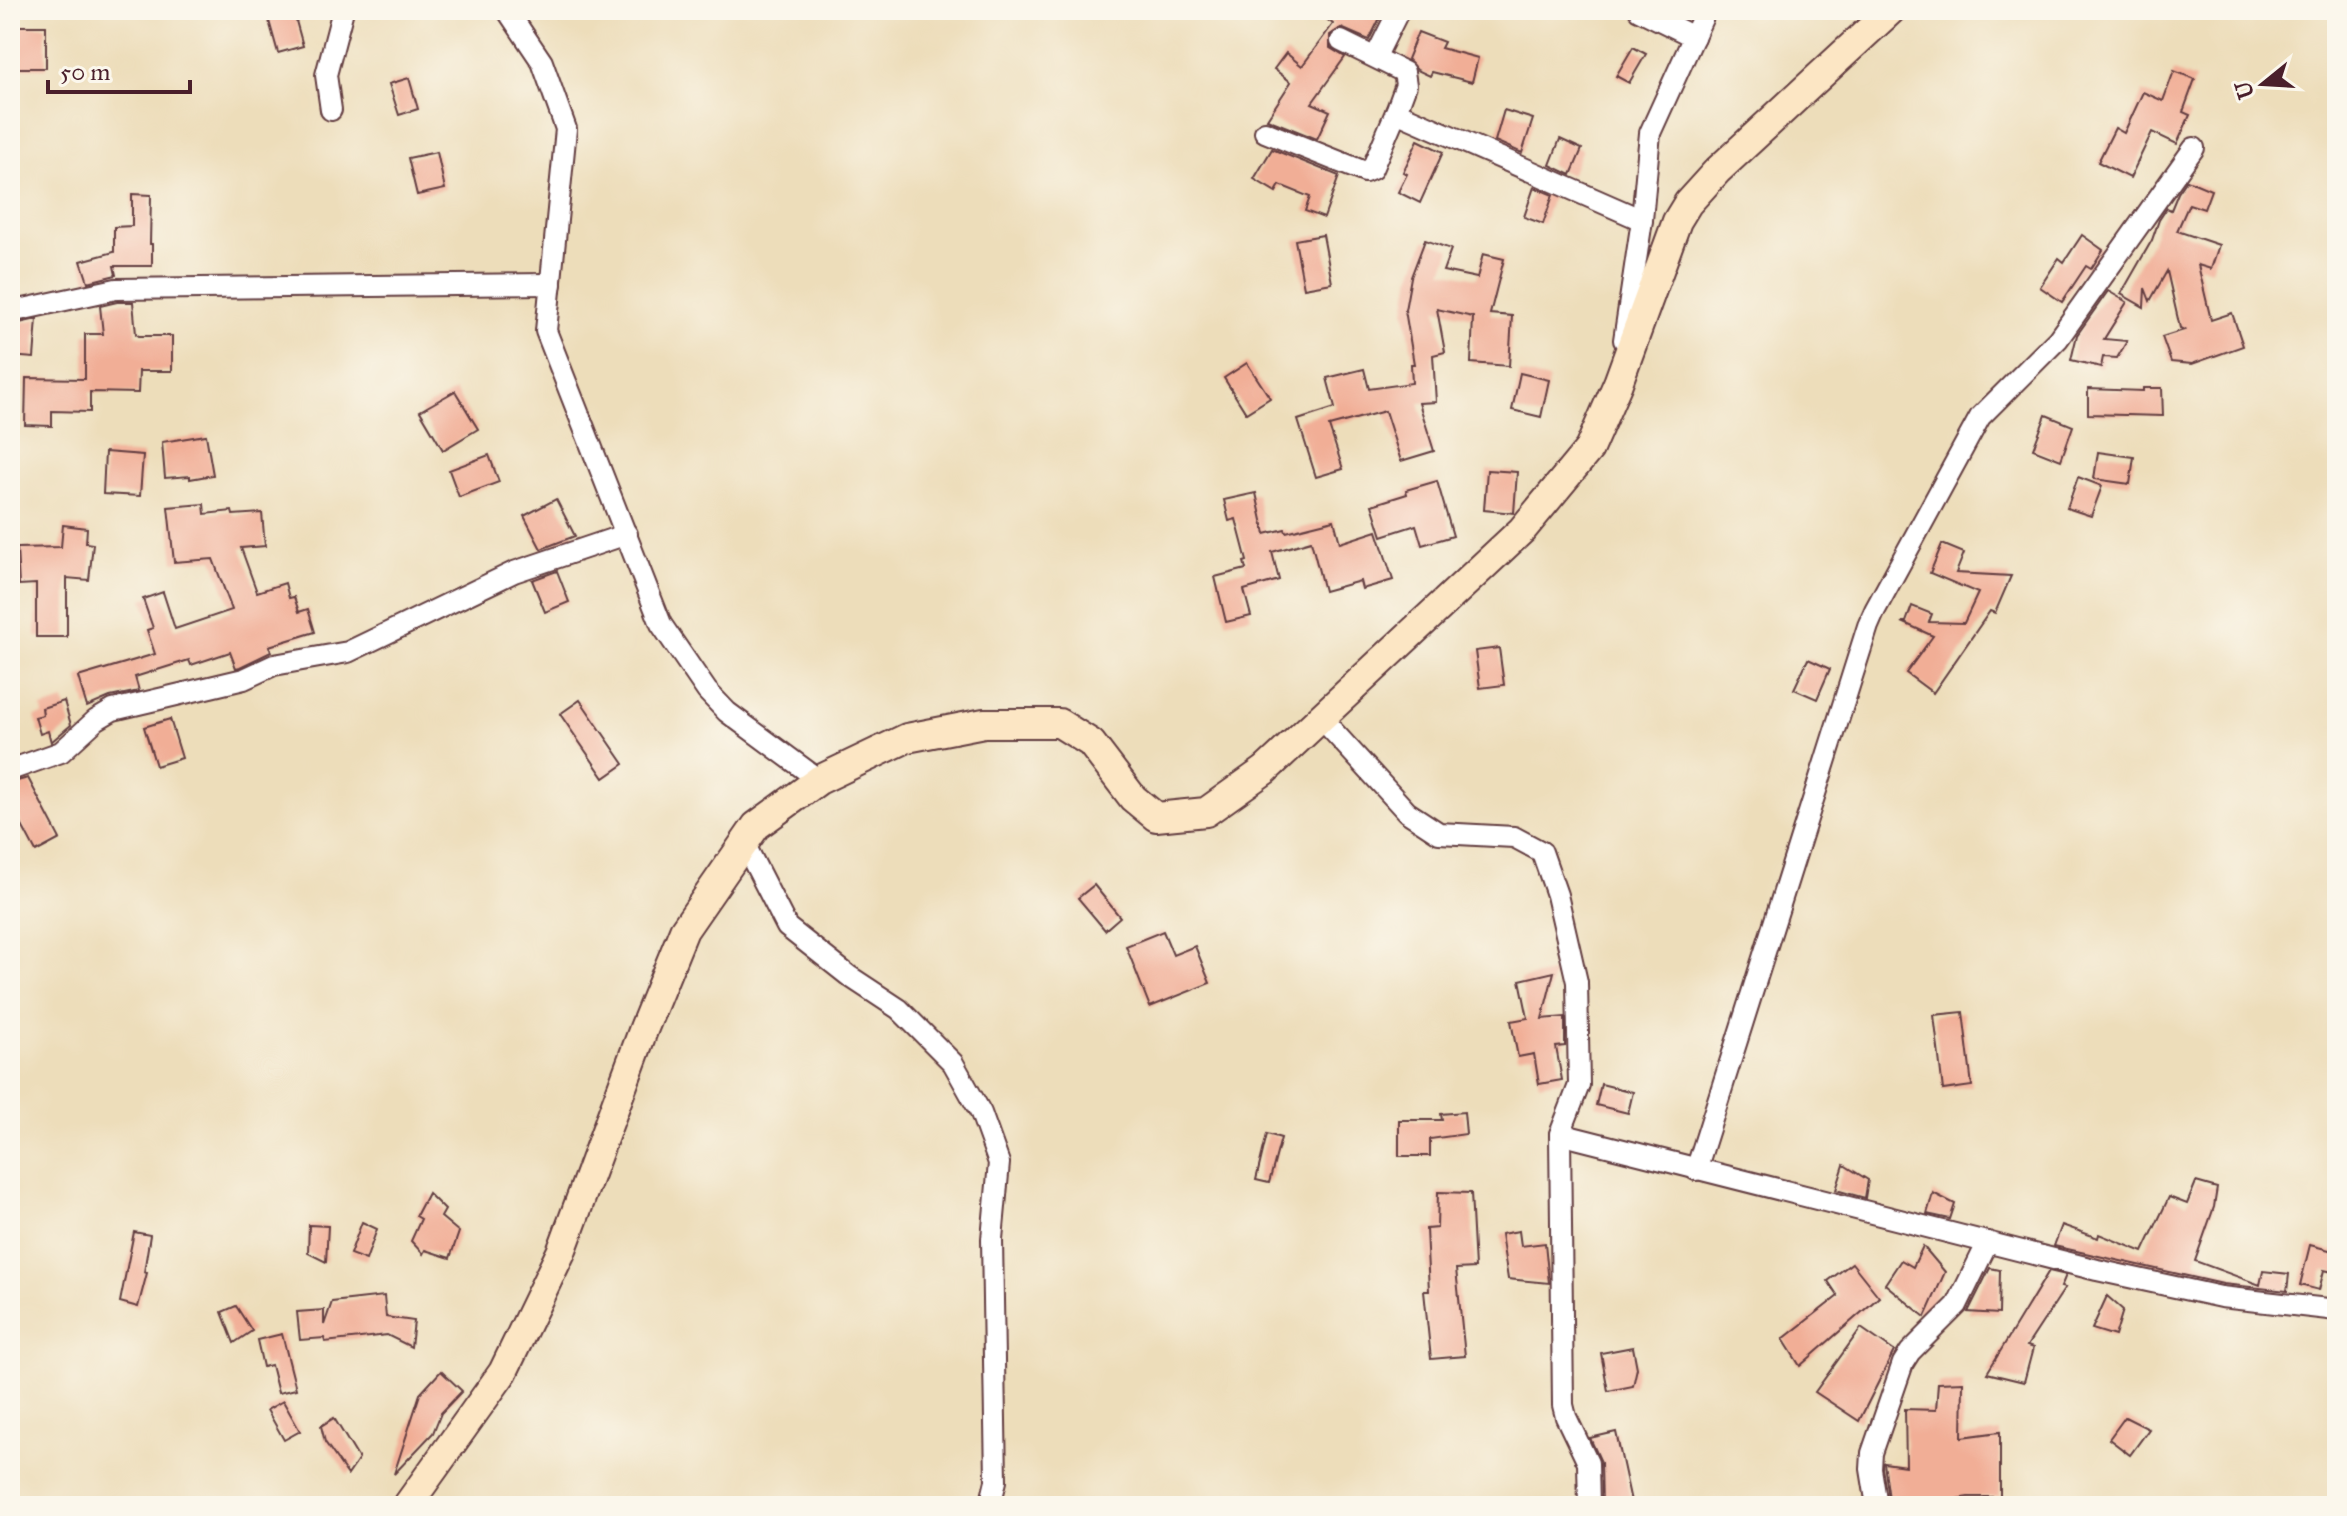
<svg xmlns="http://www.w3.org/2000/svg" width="2347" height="1516" viewBox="0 0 2347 1516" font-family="'IM FELL Great Primer',serif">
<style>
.building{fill:#f1ae96}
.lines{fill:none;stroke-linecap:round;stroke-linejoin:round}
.street-casing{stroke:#623c40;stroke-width:24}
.secondary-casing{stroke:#623c40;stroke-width:32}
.street{stroke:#fff;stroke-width:20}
.secondary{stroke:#fce6c4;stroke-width:28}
</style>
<rect width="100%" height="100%" fill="#fbf7ec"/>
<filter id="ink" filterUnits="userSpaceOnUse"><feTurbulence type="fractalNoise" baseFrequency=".0125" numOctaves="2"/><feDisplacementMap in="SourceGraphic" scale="16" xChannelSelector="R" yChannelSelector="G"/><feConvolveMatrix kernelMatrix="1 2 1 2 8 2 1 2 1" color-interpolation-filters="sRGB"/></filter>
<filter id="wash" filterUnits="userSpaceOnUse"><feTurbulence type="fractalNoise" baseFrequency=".006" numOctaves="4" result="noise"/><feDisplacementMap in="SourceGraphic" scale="32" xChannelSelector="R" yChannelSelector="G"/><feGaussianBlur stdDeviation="1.8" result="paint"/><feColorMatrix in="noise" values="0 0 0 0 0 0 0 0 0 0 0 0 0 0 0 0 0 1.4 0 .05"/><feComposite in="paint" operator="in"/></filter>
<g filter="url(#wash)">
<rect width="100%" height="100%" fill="#edddba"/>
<g id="blocks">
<g class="building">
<polygon points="266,10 293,10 303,46 278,53"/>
<polygon points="1314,10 1384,10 1369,40 1341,28 1330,35 1330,48 1345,57 1312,103 1330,111 1317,139 1267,119 1291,82 1274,69 1286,53 1302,66 1333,24"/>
<rect x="17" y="26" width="29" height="42"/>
<polygon points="1418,32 1444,42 1441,48 1478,58 1472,82 1432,72 1430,76 1417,70 1407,59"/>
<polygon points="1633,47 1646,54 1629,83 1616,76"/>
<polygon points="2174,71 2195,79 2183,112 2190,115 2177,144 2152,132 2130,178 2098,162 2115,128 2124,133 2143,92 2163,101"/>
<polygon points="409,78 418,109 399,115 389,84"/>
<polygon points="1504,110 1533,119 1522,153 1495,141"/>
<polygon points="1560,139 1582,149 1571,175 1550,165"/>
<polygon points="1418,140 1443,152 1420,203 1398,192 1407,174 1403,172"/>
<polygon points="1272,149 1339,176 1324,218 1305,211 1310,197 1280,185 1276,192 1254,179"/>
<polygon points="437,152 445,189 417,195 408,158"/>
<polygon points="2187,180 2211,190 2204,209 2189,204 2177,231 2219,245 2211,269 2198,265 2211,320 2232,313 2243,346 2192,364 2171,362 2162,337 2184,330 2180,328 2167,271 2150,301 2145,288 2144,307 2121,294 2152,240 2159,220 2167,208 2171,210 2178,193"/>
<polygon points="1534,187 1553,195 1543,224 1524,217"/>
<polygon points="132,194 151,195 150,244 152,244 152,266 114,266 116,275 88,282 81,261 114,252 114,227 132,226"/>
<polygon points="1323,235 1332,283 1304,288 1295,240"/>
<polygon points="2082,235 2103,250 2091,269 2086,266 2062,302 2040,287 2059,258 2064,262"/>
<polygon points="1425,240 1451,249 1443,271 1477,278 1483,254 1504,259 1490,314 1512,316 1509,366 1471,363 1473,317 1437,309 1445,352 1433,355 1436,402 1419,403 1434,451 1401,461 1385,411 1329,426 1343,469 1316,477 1298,420 1335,408 1327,378 1364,369 1369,389 1412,383 1411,364 1414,364 1405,310 1411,277"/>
<polygon points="2108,291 2127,302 2104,339 2127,341 2117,358 2103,357 2101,367 2071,360 2077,335"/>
<polygon points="117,302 133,302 136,334 139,336 172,336 172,371 139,371 138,393 90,392 90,412 52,411 52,426 25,425 26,378 85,379 85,334 103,334 100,306"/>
<polygon points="37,319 34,358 10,356 10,336 14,336 15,324"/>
<polygon points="1247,363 1270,398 1246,413 1224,378"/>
<polygon points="1520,373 1549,380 1541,417 1512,410"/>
<polygon points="2143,388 2162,388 2163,416 2088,414 2088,389 2143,391"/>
<polygon points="455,391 478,429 443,450 420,411"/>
<polygon points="2046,415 2073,426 2061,460 2033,449"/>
<polygon points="206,435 213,475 190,479 190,476 165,478 162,442"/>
<polygon points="105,452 143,455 140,496 103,494"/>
<polygon points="2098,452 2134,457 2130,484 2094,479"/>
<polygon points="489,455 499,482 459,497 449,470"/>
<polygon points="1487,470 1517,472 1514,513 1484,510"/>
<polygon points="2078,477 2102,486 2091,516 2067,508"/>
<polygon points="1437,481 1453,536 1422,545 1416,525 1382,536 1372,505 1407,494 1406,490"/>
<polygon points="1256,493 1265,534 1285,529 1286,532 1334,520 1340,543 1377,531 1393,580 1362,589 1360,581 1324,591 1311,541 1272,552 1279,580 1244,590 1251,616 1226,622 1215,577 1246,569 1244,562 1247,561 1236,519 1229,521 1224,500"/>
<polygon points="556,499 575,536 541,549 524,516"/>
<polygon points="204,504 205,514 232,511 233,515 262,513 265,546 241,548 257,592 285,583 289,598 294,597 299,612 308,609 315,632 269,646 271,652 240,667 236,668 230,652 191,665 189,660 135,677 139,691 110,697 87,707 78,677 155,654 147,630 153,628 143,599 163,592 175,629 232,610 213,559 174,562 168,507"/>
<polygon points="63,525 87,528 86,543 93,544 89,580 67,578 67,637 36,637 36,584 19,585 17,548 61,547"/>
<polygon points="1942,544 1964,553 1956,573 2011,576 1995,613 1990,611 1933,693 1906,673 1933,636 1902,622 1906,622 1912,606 1932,614 1929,622 1964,623 1978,593 1930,573"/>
<polygon points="557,571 569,602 545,612 532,580"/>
<polygon points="1499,648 1504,685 1480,688 1475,651"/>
<polygon points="1808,659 1830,669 1817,699 1794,689"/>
<polygon points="580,700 624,764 604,778 560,714"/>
<polygon points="64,701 71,725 51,742 48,731 40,734 35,717 43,715 42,708"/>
<polygon points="170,719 182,758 156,766 144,727"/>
<polygon points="28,778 60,839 36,852 10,803 10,783"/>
<polygon points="1094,885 1120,917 1105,930 1078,898"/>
<polygon points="1163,931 1173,955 1195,946 1210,983 1150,1007 1126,946"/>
<polygon points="1554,972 1542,1019 1565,1017 1565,1046 1556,1047 1562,1080 1539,1084 1534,1054 1518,1057 1511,1021 1528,1018 1520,980"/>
<polygon points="1963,1012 1972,1086 1943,1090 1934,1015"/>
<polygon points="1601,1084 1633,1092 1628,1113 1596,1105"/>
<polygon points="1464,1112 1466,1134 1430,1139 1430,1156 1399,1156 1399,1120 1442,1120 1441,1114"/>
<polygon points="1267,1134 1281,1138 1269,1183 1256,1180"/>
<polygon points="1844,1165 1868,1180 1865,1198 1836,1190"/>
<polygon points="2196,1182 2217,1188 2214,1207 2195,1261 2260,1285 2263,1271 2289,1274 2287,1291 2223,1284 2054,1246 2062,1225 2098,1238 2099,1234 2143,1252 2169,1197 2187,1204"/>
<polygon points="1438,1192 1471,1193 1475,1268 1456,1269 1465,1356 1431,1359 1424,1291 1429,1291 1426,1229 1437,1228"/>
<polygon points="428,1193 445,1210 441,1217 459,1232 450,1258 425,1250 423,1254 411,1241 421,1219 416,1216"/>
<polygon points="1933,1193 1955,1204 1950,1219 1927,1214"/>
<polygon points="362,1222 377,1229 366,1260 350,1254"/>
<polygon points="309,1225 328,1226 326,1262 308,1253"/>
<polygon points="1519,1231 1521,1246 1545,1243 1549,1283 1508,1279 1501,1234"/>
<polygon points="134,1232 150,1235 144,1272 147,1273 138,1307 120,1302"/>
<polygon points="2310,1245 2337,1252 2337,1273 2324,1270 2319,1290 2300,1285"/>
<polygon points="1923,1246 1945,1272 1925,1317 1885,1284 1901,1260 1913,1267"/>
<polygon points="1852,1263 1879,1297 1800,1366 1783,1339 1838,1296 1828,1281"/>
<polygon points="1990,1268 2000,1270 1999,1314 1968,1312"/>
<polygon points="2049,1271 2066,1275 2061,1287 2065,1288 2027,1346 2033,1348 2024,1382 1987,1373"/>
<polygon points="384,1296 386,1317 414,1321 411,1347 387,1335 325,1342 324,1338 300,1340 297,1312 324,1310 324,1325 332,1302"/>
<polygon points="2107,1296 2123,1310 2115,1336 2092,1329"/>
<polygon points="236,1306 252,1331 234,1343 222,1312"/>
<polygon points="1861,1328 1894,1351 1859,1421 1815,1392"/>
<polygon points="282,1334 296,1389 278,1393 271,1365 263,1367 257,1340"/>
<polygon points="1633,1347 1637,1368 1633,1386 1608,1391 1601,1353"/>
<polygon points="441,1371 462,1391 441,1413 433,1433 394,1474 420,1394"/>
<polygon points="1963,1382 1962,1437 2000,1432 2000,1497 1968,1497 1916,1506 1890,1506 1884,1463 1906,1466 1905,1409 1936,1410 1938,1383"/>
<polygon points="283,1401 300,1431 284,1440 267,1410"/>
<polygon points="2125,1417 2149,1429 2130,1455 2109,1439"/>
<polygon points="334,1418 359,1459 348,1475 325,1442 321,1426"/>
<polygon points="1616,1432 1632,1506 1602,1506 1601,1462 1590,1438"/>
</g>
</g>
</g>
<g filter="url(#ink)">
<use href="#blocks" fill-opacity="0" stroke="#623c40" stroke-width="2"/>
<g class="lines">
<defs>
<g id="street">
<polyline points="507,10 542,62 566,129 546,331 661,624 707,691 727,712 819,780"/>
<polyline points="1639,10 1694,37"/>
<polyline points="1341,41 1404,72 1406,85 1396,112 1642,220"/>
<polyline points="1376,56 1399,10"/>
<polyline points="331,110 326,75 343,10"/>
<polyline points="1265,132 1365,172 1372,169 1396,112"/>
<polyline points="10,312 116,289 551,284"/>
<polyline points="1624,340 1642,220 1650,133 1706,10"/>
<polyline points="1322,719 1407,812 1439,833 1514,837 1542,852 1557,895 1577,982 1579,1085 1560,1134 2097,1270 2221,1297 2337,1310"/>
<polyline points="10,770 61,752 96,720 113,710 244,679 274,665 348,652 514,572 627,534"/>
<polyline points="744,843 787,927 849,976 899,1009 953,1063 981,1113 999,1163 992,1239 996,1481 990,1506"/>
<polyline points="1560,1134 1563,1405 1566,1417 1588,1463 1589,1506"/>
<polyline points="1696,1170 1868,626 1875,610 1980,417 2058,339 2194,148"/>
<polyline points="1877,1506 1871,1469 1872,1453 1903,1363 1910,1352 1957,1305 1988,1242"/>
</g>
<polyline id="secondary" points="407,1506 503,1372 561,1252 644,1028 684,930 756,826 819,780 907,738 984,723 1059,723 1091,743 1133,798 1156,817 1206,812 1265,770 1522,530 1589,449 1618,383 1677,221 1688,203 1717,171 1891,10"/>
</defs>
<use href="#street" class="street-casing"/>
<use href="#secondary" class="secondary-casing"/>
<use href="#street" class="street"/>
<use href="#secondary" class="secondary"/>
</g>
</g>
<rect width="2347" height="1516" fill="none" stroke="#fbf7ec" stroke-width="40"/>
<g transform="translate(2263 84) rotate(252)" stroke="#fbf7ec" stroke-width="6" paint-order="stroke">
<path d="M0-6L14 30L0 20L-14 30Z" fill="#4a1f2b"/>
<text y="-12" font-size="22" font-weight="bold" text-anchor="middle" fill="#4a1f2b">U</text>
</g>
<path d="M48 80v12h142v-12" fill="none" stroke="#4a1f2b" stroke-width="4"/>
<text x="60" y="80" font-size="24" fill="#4a1f2b" stroke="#fbf7ec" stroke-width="6" paint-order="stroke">50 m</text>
</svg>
